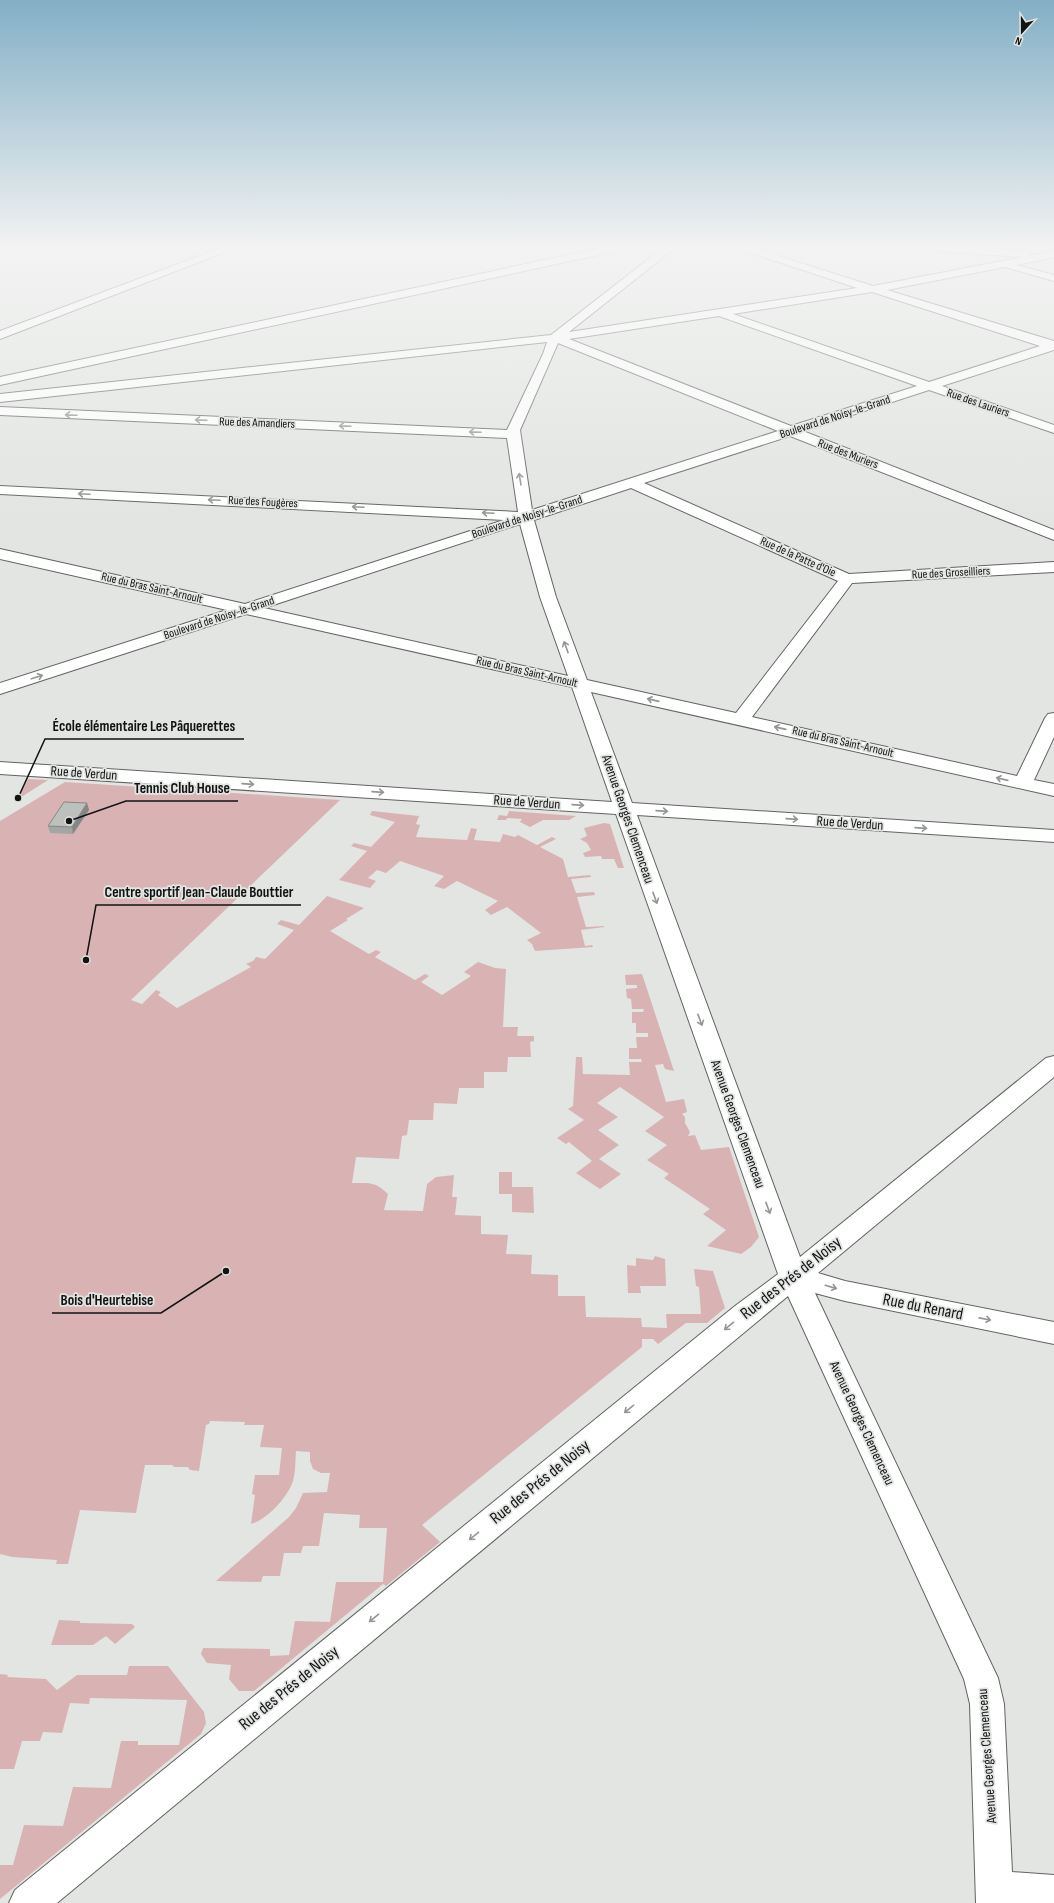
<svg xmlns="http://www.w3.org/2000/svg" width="1054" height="1903" viewBox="0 0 1054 1903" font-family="'Sofia Sans Condensed',sans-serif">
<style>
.green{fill:#d9b3b4}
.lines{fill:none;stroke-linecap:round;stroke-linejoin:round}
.minor-casing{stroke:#616461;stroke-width:2}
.minor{fill:#fff;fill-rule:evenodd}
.wall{fill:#a3a6a3}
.shaded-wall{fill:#848785}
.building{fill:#bdc1be;stroke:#848785}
.oneway{stroke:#949595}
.labels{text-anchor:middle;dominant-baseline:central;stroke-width:3.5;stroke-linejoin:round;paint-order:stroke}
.far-street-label{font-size:12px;fill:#121313;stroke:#e2e5e2}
.street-label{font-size:14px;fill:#121313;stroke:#e2e5e2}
.near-street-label{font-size:17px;fill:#121313;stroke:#e2e5e2}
.leader{fill:none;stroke:#121313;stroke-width:1.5}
.callout-dot{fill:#121313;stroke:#e2e5e2;stroke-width:1.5}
.callout-label{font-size:15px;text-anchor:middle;font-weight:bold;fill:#121313;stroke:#e2e5e2;stroke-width:3.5;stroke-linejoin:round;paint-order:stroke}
</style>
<rect width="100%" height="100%" fill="#e2e5e2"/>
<g class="green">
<polygon points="28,779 48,780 15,801"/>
<path d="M65 782 340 800 131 1000 142 1004 156 990 161 992 158 995 177 1008 251 967 246 964 253 961 256 957 265 959 294 930 277 924 281 920 299 925 327 896 364 908 346 919 348 920 330 931 369 954 376 950 381 952 375 957 415 980 425 974 429 976 421 982 442 995 471 976 464 972 478 962 495 968 506 969 503 1027H518L517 1036H534V1041L530 1042 531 1057H508L507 1072H484V1088H459L457 1104 434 1103 433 1120H409L407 1135 402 1136 399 1159 356 1157 352 1183C369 1183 375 1181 388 1194L384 1210 423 1211 427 1184 436 1177 454 1175 452 1197H457L455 1215 481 1216V1234L508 1235 506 1254 532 1255 531 1274 558 1275V1296H585L586 1317 641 1318 642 1327 667 1328 666 1314H701L699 1287 696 1286 694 1269 713 1271 725 1308 707 1323H686L658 1344 653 1339H642V1347L422 1525 440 1542 386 1586 383 1584 254 1691H239L229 1679 231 1665 207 1663 201 1654 203 1648 270 1649V1656L289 1655 295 1621 330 1622 336 1582H383L387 1528H359L360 1515 324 1513 319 1546H303L301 1553H284L280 1576H263L261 1582 216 1581 289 1517 296 1508 303 1493 327 1492 330 1473H321L313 1469 310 1461V1452L296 1451C295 1462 296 1476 291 1486 284 1501 267 1519 251 1524L255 1495 252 1494 255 1475H279L282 1448 260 1447 264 1425H244L245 1422 210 1421 209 1424 206 1425 199 1471 190 1470 188 1467H174L172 1465H145L136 1513 80 1510 68 1564H56L57 1560 12 1557 0 1554V821Z"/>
<polygon points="372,811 419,816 416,824 420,825 416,837 467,840 471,828 477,829 474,840 500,842 503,834 515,837 518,835 537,845 552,837 556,839 540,847 563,859 568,877 590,875 591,877 571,879 576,893 594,892 595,895 577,897 586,927 604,926 604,927 581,930 585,946 592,945 593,947 535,951 532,944 527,940 541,933 507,907 491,915 485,910 498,901 457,881 444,889 434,886 444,876 400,861 386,873 377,870 368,878 376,881 370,888 339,880 367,851 351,846 354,843 371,847 395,822 370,815"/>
<polygon points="509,811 576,816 569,820 543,820 530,827 520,822 522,819 507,818 506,820 497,820 499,815 507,816"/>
<polygon points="604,823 610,824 624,868 618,868 614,859 602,859 601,856 585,857 583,853 591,850 587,843 580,839 587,836 584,828"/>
<polygon points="642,974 674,1071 665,1069 663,1064 655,1065 666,1102 684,1099 687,1112 682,1114 685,1117 685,1123 690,1132 688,1136 695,1135 701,1150 729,1147 759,1237 751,1247 741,1254 707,1246 726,1230 703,1214 710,1209 664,1178 669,1174 647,1160 667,1145 645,1131 664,1117 620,1087 597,1103 618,1117 598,1130 619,1145 599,1159 621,1174 600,1189 576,1173 592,1161 569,1142 566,1144 557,1138 584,1120 568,1109 573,1106 576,1057 582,1057 583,1074 630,1075 629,1062 642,1062 641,1059 629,1059 629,1048 637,1048 636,1037 648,1037 648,1033 636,1033 636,1023 632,1023 632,1012 643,1012 644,1009 632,1009 631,999 627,998 626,989 637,988 637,985 626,985 625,975"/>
<polygon points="499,1172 512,1172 512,1187 533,1187 534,1213 512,1212 512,1194 499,1194"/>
<polygon points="655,1256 665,1259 666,1286 640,1286 641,1293 628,1293 627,1265 636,1266 636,1258 653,1260"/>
<polygon points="59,1620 80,1621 80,1623 132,1624 135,1627 115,1644 106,1636 93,1645 51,1645"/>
<polygon points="129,1666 168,1666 204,1712 206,1723 201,1734 0,1899 0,1865 13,1865 24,1825 63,1826 73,1787 111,1788 121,1741 138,1741 138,1745 179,1745 187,1700 90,1698 89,1704 70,1703 62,1733 43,1732 40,1741 22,1741 14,1769 0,1769 0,1674 8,1675 7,1677 46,1679 57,1690 77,1675 127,1675"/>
</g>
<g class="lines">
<defs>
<g id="minor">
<polygon points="223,247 238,247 0,339 0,331"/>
<polygon points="605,247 626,247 621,250 0,385 0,377"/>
<path d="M664 247H676L569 332 857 288 733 247H750L873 286 1023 257 925 250 920 247H975L1025 251 1029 252V256L1054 251V257L1017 265 1054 275V281L1005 267 887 290 1054 341V350L942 386 1054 425V433L929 390 803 431 1054 530V540L790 436 644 483 849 574 1054 562V572L852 583 752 717 1017 776 1045 718 1048 714 1054 713V737L1034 780 1054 784V796L591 692 632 803 1054 830V842L637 815 800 1257 1046 1058 1054 1056V1077L818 1273 845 1281 1054 1322V1344L845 1301 815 1293 998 1678 1004 1704 1012 1872 1054 1875V1903H976L970 1704 964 1679 788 1296 57 1903H9L15 1890 735 1306 778 1274 616 814 0 774V762L612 802 572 687 246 614 0 694V683L227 610 0 559V549L245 604 504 520 0 494V486L518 512 507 438 0 415V407L507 430 543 354 547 342 0 402V394L551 335ZM872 292 1040 346 929 382 733 314ZM719 316 917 386 791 426 569 339ZM558 343 778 431 532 510 520 430ZM631 488 838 581 736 713 587 680 556 597 534 520ZM520 524 540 597 568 676 264 608Z"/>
</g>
</defs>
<use href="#minor" class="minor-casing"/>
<use href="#minor" class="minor"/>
</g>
<polygon class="wall" points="87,803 89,810 73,834 50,833 48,826"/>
<polygon class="shaded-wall" points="87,803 89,810 73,834 72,827"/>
<polygon class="building" points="64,802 87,803 72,827 48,826"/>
<defs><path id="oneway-shaft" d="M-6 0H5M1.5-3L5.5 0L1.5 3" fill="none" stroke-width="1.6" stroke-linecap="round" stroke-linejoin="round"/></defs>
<g class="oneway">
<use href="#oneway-shaft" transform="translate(71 415) rotate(-178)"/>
<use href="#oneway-shaft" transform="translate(201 420) rotate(-178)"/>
<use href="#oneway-shaft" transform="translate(345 426) rotate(-178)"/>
<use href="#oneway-shaft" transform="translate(475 432) rotate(-178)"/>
<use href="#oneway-shaft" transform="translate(520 479) rotate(-99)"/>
<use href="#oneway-shaft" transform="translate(84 494) rotate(-177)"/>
<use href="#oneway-shaft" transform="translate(214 500) rotate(-177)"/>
<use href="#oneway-shaft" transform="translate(358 507) rotate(-177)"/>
<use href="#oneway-shaft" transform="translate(488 513) rotate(-177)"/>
<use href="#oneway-shaft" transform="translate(566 647) rotate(-110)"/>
<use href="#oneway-shaft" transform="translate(37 677) rotate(-18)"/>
<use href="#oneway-shaft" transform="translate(653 700) rotate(-167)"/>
<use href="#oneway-shaft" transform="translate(780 728) rotate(-167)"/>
<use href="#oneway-shaft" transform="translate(1002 779) rotate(-167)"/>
<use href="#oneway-shaft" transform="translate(248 784) rotate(4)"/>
<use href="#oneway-shaft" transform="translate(378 792) rotate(4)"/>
<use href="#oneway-shaft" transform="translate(578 805) rotate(4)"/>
<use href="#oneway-shaft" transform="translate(662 811) rotate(4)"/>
<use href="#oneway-shaft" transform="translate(792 819) rotate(4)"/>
<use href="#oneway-shaft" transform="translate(921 828) rotate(4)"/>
<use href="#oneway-shaft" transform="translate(655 898) rotate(70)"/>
<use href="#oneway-shaft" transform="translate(700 1020) rotate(70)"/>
<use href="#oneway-shaft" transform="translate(768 1208) rotate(70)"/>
<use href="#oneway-shaft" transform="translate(831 1287) rotate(16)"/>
<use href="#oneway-shaft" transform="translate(985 1319) rotate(11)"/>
<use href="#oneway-shaft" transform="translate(729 1326) rotate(141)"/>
<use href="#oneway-shaft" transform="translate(629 1409) rotate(141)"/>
<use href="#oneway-shaft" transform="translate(474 1536) rotate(141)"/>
<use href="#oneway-shaft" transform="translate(374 1618) rotate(141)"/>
</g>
<linearGradient id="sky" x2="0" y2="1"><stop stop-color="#83afc6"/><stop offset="0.48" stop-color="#f2f3f2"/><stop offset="1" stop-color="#f2f3f2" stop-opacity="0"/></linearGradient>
<rect width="1054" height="514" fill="url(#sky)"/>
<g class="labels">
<g class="far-street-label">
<text transform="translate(978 403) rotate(19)">Rue des Lauriers</text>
<text transform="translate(835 417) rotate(-18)">Boulevard de Noisy-le-Grand</text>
<text transform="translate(257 423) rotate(2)">Rue des Amandiers</text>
<text transform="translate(848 454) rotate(21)">Rue des Muriers</text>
<text transform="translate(263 502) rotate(3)">Rue des Fougères</text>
<text transform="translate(527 517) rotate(-18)">Boulevard de Noisy-le-Grand</text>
<text transform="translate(798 557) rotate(24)">Rue de la Patte d'Oie</text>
<text transform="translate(951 573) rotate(-3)">Rue des Groseilliers</text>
<text transform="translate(152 588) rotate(13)">Rue du Bras Saint-Arnoult</text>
<text transform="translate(219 618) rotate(-18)">Boulevard de Noisy-le-Grand</text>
<text transform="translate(527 672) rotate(13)">Rue du Bras Saint-Arnoult</text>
<text transform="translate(843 742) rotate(13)">Rue du Bras Saint-Arnoult</text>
</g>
<g class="street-label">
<text transform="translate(84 773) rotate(4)">Rue de Verdun</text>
<text transform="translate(527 802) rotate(4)">Rue de Verdun</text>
<text transform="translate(628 819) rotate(71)">Avenue Georges Clemenceau</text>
<text transform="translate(850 823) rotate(4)">Rue de Verdun</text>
<text transform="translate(738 1124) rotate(70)">Avenue Georges Clemenceau</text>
<text transform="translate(862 1423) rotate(65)">Avenue Georges Clemenceau</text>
<text transform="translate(987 1756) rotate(-94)">Avenue Georges Clemenceau</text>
</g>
<g class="near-street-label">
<text transform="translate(791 1278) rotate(-38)">Rue des Prés de Noisy</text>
<text transform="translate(923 1307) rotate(11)">Rue du Renard</text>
<text transform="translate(540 1482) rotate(-39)">Rue des Prés de Noisy</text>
<text transform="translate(289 1688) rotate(-39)">Rue des Prés de Noisy</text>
</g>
</g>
<path class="leader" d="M18 798L45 739H244M69 821L126 801H238M86 960L96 905H301M226 1271L161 1313H52"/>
<g class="callout-dot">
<circle cx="18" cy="798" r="4"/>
<circle cx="69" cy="821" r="4"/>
<circle cx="86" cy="960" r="4"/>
<circle cx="226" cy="1271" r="4"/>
</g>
<g class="callout-label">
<text x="144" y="731">École élémentaire Les Pâquerettes</text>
<text x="182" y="793">Tennis Club House</text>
<text x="199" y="897">Centre sportif Jean-Claude Bouttier</text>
<text x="107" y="1305">Bois d'Heurtebise</text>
</g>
<g transform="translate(1022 32) rotate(201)" stroke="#e2e5e2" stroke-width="3" paint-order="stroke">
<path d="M0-3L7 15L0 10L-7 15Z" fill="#121313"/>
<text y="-6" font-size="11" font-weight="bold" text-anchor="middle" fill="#121313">N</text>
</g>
</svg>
